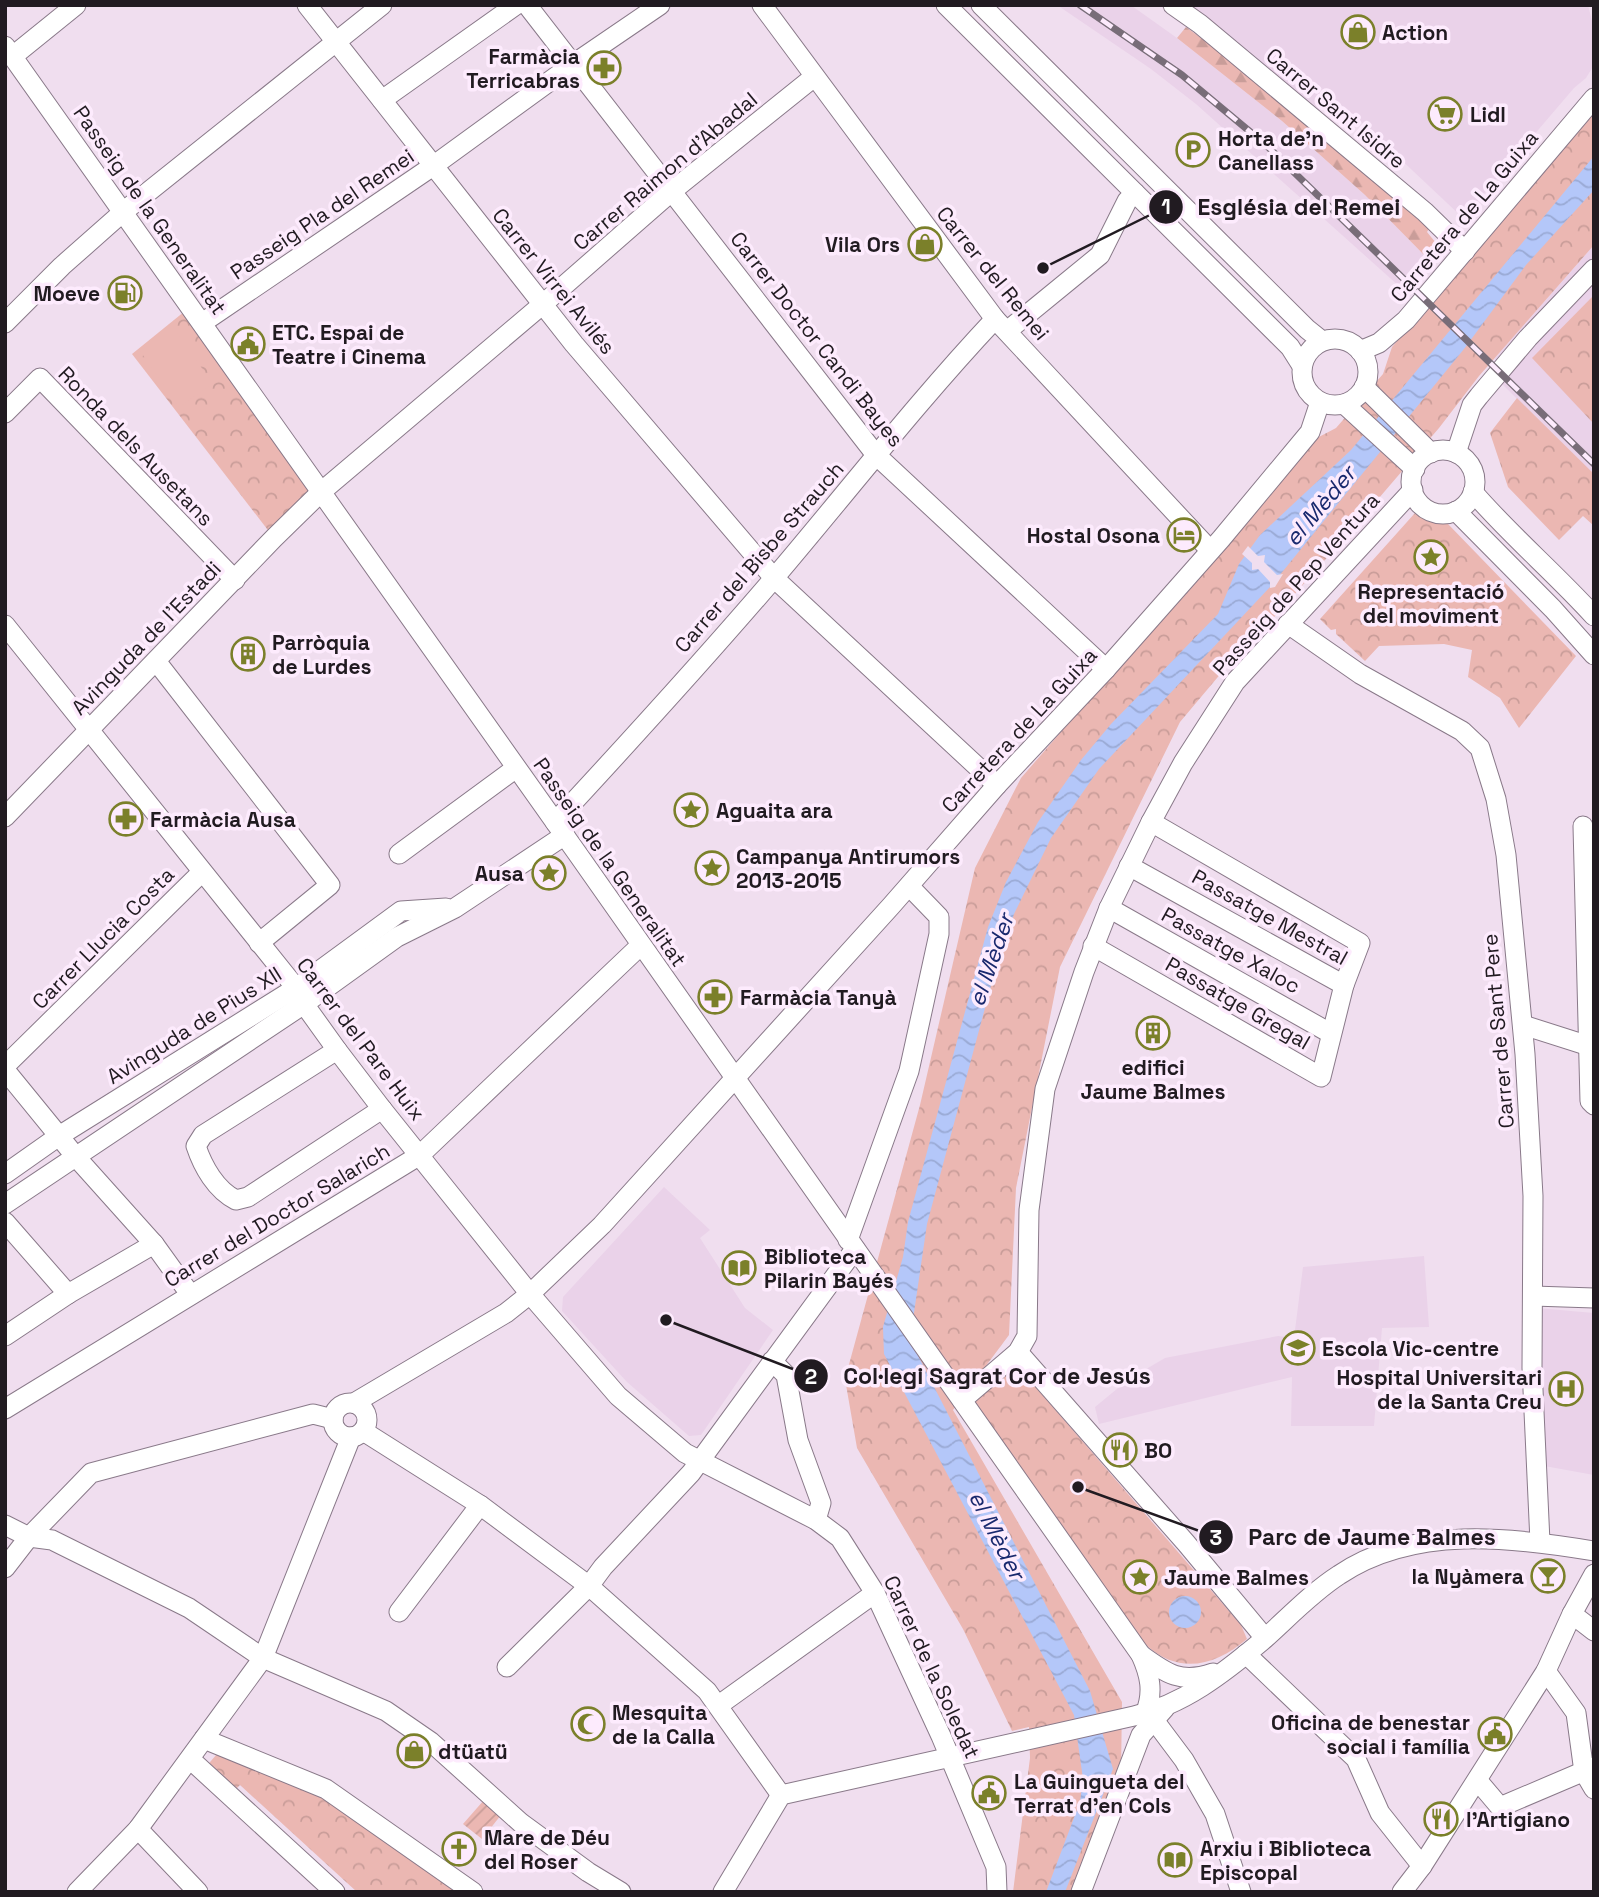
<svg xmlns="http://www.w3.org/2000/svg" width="1599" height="1897" viewBox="0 0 1599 1897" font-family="'Space Grotesk',sans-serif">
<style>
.built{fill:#ead2e9}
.forest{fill:url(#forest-firs)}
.park{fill:url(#park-crowns)}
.garden{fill:url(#garden-furrows)}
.pitch{fill:#ebb7b2}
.water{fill:url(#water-waves)}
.pier{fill:#f0deef}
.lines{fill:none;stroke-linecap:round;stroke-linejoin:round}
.minor-casing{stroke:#897989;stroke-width:21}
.minor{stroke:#fff;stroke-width:19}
.rail-casing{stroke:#786d78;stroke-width:7}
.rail{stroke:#fdebfd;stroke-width:4.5;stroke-dasharray:13;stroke-linecap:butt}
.labels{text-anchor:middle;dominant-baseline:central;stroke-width:7;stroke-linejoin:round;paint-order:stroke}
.poi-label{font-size:21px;font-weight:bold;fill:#211b21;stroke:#fdebfd;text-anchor:start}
.street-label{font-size:21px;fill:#211b21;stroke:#fdebfd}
.water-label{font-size:23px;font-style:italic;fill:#19296e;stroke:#fdebfd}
.leader{fill:none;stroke:#211b21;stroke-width:2.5}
.callout-dot{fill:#211b21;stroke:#fdebfd;stroke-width:2.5}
.mark-label{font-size:21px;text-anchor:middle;font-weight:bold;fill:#fff}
.callout-label{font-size:23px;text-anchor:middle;font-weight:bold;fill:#211b21;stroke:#fdebfd;stroke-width:7;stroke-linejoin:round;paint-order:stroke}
</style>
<defs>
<pattern id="forest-firs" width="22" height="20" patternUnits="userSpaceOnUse" patternTransform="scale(1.75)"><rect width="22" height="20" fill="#ebb7b2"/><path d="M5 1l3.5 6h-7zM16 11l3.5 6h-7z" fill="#c99d99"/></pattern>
<pattern id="park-crowns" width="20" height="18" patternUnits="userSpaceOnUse" patternTransform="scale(1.75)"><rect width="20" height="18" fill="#ebb7b2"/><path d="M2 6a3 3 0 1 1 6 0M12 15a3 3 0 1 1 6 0" fill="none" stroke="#c99d99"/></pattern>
<pattern id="garden-furrows" width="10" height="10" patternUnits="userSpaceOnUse" patternTransform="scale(1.75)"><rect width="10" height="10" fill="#ebb7b2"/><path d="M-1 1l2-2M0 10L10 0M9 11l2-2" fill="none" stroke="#c99d99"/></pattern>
<pattern id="water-waves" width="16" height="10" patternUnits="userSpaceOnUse" patternTransform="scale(1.75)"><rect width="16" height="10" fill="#b4c7f9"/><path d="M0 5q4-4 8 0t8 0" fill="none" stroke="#9aaad5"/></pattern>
</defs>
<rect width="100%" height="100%" fill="#f0deef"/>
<g class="built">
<polygon points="1057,5 1132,6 1177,38 1282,121 1365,195 1427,258 1400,287 1196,104 1151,69"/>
<polygon points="1189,5 1588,5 1594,29 1594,65 1586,78 1574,88 1463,218 1361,122 1333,98 1319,110"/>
<polygon points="1594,245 1594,475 1502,384 1495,358"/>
<polygon points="664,1187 710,1230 700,1238 745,1308 773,1330 701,1435 689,1436 627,1382 562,1311 563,1297"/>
<polygon points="1424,1256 1429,1327 1382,1328 1374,1426 1291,1426 1292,1377 1099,1424 1095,1407 1129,1379 1165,1358 1278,1336 1294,1338 1303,1267"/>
<polygon points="1537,1308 1594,1313 1594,1475 1539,1465"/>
</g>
<polygon class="forest" points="1186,27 1253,76 1430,227 1427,232 1436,243 1437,249 1431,251 1427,258 1365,195 1282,121 1177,38"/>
<g class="park">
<polygon points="1594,109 1594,245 1479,376 1439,428 1355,526 1277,614 1233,659 1180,722 1060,967 1016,1188 1009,1335 953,1410 1122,1702 1121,1774 1080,1892 1013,1892 1030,1758 1029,1727 1012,1731 963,1629 857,1448 845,1379 920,1105 975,868 1021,778 1315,439 1336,428 1383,374 1392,347"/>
<polygon points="1594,295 1594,424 1532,358"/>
<polygon points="190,307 321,492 274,538 132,354"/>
<polygon points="1517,398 1594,474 1594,526 1583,516 1559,540 1508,487 1490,433"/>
<polygon points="1415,513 1448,524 1576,656 1519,728 1500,698 1468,677 1472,650 1444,644 1379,646 1365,661 1336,634 1336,629 1331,630 1320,619"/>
<path d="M1015 1363 1241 1625 1247 1639C1216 1665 1180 1676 1146 1645L972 1399Z"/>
<polygon points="222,1748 321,1796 456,1892 357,1892 240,1785 232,1793 205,1768"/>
</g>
<polygon class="garden" points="484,1800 501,1815 482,1839 463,1824"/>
<polygon class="pitch" points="173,327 213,384 179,407 140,351"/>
<g class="water">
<polygon points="1594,156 1594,190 1526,265 1464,349 1270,587 1099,769 1051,838 1014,914 996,967 927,1224 910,1340 1090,1691 1113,1769 1065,1892 1046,1892 1080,1802 1083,1779 1074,1715 884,1354 883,1327 903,1257 908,1222 988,927 1006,882 1038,822 1081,760 1111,724 1218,614 1239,564 1260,535 1351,450"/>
<circle cx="1185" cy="1612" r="16"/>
</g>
<polygon class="pier" points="1248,546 1258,556 1265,555 1264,562 1277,575 1283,574 1275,587 1270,588 1270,582 1258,569 1252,570 1252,563 1242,554"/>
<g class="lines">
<defs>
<g id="minor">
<polyline points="307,5 574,344 774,578 997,785"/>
<polyline points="527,5 876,455 1106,669"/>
<polyline points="762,5 995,319 1210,550"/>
<polyline points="946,5 1290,347 1302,366"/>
<polyline points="981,5 1307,329 1322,341"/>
<polyline points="1173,5 1200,24 1425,212 1465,251"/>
<path d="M5 46 577 853 1141 1655C1150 1675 1154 1692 1145 1714"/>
<polyline points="13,56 76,5"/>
<polyline points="382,100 516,5"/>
<polyline points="5,323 62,266 123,212 382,5"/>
<polyline points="202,323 433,166 572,65 660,5"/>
<polyline points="1007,331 1100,255 1127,201 1135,193"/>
<circle cx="1335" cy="372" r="33"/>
<polyline points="1360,351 1379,343 1406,320 1594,98"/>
<polyline points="1364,387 1431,453"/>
<polyline points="1344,404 1415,469"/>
<polyline points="5,413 40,378 235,580"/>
<circle cx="1443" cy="482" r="32"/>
<polyline points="1456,453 1472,405 1479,396 1528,338 1594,269"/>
<path d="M1473 492C1511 536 1555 573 1594 616"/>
<polyline points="1456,511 1553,609 1594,655"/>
<polyline points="1288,624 1360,674 1462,731 1480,748 1496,799 1506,855 1525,1054 1533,1196 1532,1368 1540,1542"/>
<polyline points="5,625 296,988 304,1004 337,1050 382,1109 530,1294 618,1396 685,1453 816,1520 840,1538 875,1593 941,1736 996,1867 997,1892"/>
<polyline points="156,661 330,885 259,943"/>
<polyline points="5,817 274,538 321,492 543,304 672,191 814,77"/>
<path d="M555 822C630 741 704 660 775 577 848 491 918 401 995 319"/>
<polyline points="1151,822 1360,943 1344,985"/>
<polyline points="1583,826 1590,1101 1594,1105"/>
<polyline points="399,854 516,768"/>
<polyline points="1109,908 1330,1033"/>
<polyline points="1093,946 1321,1077 1344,985 1129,866"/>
<polyline points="1523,1025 1589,1046"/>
<path d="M337 1050 203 1135 196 1146C203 1167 216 1190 236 1200L248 1197 382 1109"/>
<polyline points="5,1066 202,872"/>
<polyline points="5,1070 76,1157 154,1244 190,1294"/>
<polyline points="5,1174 59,1136 296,988 401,911 446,908"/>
<polyline points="5,1204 304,1004 397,937 455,908 565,835"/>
<polyline points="5,1222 68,1294"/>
<polyline points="848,1240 909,1071 939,934 939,917 909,886"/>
<polyline points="1533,1296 1594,1298"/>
<polyline points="5,1336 68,1294 154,1244"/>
<polyline points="1018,1352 1186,1543 1265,1638"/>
<polyline points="772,1361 786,1375 798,1440 821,1503 816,1520"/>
<polyline points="962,1400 1018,1352 1027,1336 1029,1210 1045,1089 1084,972 1109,908 1151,822 1183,763 1235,682 1413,490"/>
<circle cx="350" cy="1420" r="17"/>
<polyline points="354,1403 506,1313 530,1294 602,1225 891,906 997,785 1106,669 1221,539 1310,432 1320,402"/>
<polyline points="5,1409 420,1155 641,945"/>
<polyline points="363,1431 480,1505 589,1586 707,1691 781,1795"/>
<polyline points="5,1525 29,1537 52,1540 189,1608 263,1658 386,1711 431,1742 521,1823 588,1872 621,1892"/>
<polyline points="5,1568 29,1537 91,1473 313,1414 333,1419"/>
<polyline points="399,1612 480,1505"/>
<polyline points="1572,1614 1594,1631"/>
<polyline points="1246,1654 1356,1759 1380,1813 1422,1866"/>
<path d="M1141 1655C1167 1674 1181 1684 1213 1673"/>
<polyline points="507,1667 589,1586 603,1567 691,1473 855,1249"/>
<polyline points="1546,1671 1576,1713 1584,1772 1594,1789"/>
<polyline points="719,1705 875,1593"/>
<polyline points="1154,1720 1184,1760 1215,1814 1241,1892"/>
<polyline points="204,1739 326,1789 473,1892"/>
<polyline points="190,1759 335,1892"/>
<polyline points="1478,1781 1500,1807 1594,1767"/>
<polyline points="138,1829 198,1892"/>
<polyline points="77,1892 138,1829 263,1658 351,1437"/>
<path d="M723 1892 781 1795 1134 1716C1183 1705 1224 1673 1262 1641 1287 1619 1311 1593 1339 1575 1413 1525 1511 1537 1594 1551"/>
<polyline points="1081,1892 1141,1735 1165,1708"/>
<polyline points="1402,1892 1422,1866 1546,1671 1572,1614 1594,1574"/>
</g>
</defs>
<use href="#minor" class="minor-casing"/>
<use href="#minor" class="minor"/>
<defs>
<polyline id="rail" points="1080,5 1182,75 1266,145 1594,464"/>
</defs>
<use href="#rail" class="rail-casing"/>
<use href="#rail" class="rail"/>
</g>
<defs>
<symbol id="shop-ring" viewBox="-11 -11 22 22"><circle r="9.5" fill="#fdebfd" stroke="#7b802a" stroke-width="1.5"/><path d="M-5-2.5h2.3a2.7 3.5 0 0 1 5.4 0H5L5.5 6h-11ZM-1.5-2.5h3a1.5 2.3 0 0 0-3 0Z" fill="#7b802a"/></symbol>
<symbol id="pharmacy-ring" viewBox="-11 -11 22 22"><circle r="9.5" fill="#fdebfd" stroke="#7b802a" stroke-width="1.5"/><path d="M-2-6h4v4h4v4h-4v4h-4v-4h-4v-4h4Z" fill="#7b802a"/></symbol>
<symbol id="supermarket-ring" viewBox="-11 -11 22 22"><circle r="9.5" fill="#fdebfd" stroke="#7b802a" stroke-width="1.5"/><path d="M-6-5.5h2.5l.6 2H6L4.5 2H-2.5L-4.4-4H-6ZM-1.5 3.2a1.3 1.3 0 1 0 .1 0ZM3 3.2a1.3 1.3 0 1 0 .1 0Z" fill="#7b802a"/></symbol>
<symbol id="parking-ring" viewBox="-11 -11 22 22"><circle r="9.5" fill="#fdebfd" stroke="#7b802a" stroke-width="1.5"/><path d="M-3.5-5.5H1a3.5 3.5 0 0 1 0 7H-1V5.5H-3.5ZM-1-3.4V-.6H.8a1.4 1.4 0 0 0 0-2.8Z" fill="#7b802a"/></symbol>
<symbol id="fuel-ring" viewBox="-11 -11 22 22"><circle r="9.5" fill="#fdebfd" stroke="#7b802a" stroke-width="1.5"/><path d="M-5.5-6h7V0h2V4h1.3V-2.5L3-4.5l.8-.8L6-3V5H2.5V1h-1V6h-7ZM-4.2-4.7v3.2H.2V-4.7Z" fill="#7b802a"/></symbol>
<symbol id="civic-ring" viewBox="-11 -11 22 22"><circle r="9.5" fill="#fdebfd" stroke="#7b802a" stroke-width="1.5"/><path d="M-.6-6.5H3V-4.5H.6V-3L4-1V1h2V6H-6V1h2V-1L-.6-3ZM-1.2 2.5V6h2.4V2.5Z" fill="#7b802a"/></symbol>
<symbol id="hotel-ring" viewBox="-11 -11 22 22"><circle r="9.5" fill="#fdebfd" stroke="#7b802a" stroke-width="1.5"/><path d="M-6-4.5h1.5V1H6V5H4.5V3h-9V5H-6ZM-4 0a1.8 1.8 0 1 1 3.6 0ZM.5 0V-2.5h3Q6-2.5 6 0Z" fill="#7b802a"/></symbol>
<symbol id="sight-ring" viewBox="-11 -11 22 22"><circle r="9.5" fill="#fdebfd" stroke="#7b802a" stroke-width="1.5"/><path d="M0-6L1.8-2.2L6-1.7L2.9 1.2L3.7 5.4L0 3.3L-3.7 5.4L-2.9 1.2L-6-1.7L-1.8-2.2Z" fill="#7b802a"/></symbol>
<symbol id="building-ring" viewBox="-11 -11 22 22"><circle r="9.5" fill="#fdebfd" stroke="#7b802a" stroke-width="1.5"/><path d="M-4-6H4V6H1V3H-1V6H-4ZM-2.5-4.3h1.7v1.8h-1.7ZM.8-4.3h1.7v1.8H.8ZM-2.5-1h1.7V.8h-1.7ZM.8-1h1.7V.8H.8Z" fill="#7b802a"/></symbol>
<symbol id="library-ring" viewBox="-11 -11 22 22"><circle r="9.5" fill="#fdebfd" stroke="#7b802a" stroke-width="1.5"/><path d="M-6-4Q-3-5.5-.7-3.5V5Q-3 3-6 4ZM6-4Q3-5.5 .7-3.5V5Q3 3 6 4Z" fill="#7b802a"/></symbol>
<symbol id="school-ring" viewBox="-11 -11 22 22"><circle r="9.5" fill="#fdebfd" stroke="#7b802a" stroke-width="1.5"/><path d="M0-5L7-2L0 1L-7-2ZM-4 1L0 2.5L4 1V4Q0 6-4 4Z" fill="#7b802a"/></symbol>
<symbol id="hospital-ring" viewBox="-11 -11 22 22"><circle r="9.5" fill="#fdebfd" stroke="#7b802a" stroke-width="1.5"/><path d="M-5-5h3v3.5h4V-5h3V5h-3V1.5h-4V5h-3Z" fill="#7b802a"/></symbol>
<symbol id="restaurant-ring" viewBox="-11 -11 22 22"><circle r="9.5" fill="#fdebfd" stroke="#7b802a" stroke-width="1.5"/><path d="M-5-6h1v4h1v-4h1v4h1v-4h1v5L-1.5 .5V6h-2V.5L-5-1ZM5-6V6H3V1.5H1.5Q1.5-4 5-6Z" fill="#7b802a"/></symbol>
<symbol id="bar-ring" viewBox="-11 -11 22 22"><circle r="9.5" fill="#fdebfd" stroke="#7b802a" stroke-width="1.5"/><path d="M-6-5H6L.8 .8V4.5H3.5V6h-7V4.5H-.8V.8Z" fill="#7b802a"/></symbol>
<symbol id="mosque-ring" viewBox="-11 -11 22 22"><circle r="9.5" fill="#fdebfd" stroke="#7b802a" stroke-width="1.5"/><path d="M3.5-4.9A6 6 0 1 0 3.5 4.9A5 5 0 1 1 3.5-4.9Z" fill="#7b802a"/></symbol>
<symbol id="church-ring" viewBox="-11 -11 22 22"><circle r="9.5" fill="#fdebfd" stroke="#7b802a" stroke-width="1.5"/><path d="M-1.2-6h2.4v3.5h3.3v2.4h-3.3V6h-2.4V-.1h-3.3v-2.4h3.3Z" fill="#7b802a"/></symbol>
</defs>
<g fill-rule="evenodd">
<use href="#shop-ring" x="1339" y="13" width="38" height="38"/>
<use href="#pharmacy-ring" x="585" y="49" width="38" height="38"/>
<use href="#supermarket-ring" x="1426" y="95" width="38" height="38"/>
<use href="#parking-ring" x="1174" y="131" width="38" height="38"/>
<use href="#shop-ring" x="906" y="225" width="38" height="38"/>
<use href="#fuel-ring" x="106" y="274" width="38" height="38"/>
<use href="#civic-ring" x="229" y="325" width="38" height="38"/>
<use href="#hotel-ring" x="1165" y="516" width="38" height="38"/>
<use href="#sight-ring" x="1412" y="538" width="38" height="38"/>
<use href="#building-ring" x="229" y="635" width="38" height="38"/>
<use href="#sight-ring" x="672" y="791" width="38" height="38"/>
<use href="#pharmacy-ring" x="107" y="800" width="38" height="38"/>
<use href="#sight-ring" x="693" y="849" width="38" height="38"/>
<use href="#sight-ring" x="530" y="854" width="38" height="38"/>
<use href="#pharmacy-ring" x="696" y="978" width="38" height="38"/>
<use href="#building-ring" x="1134" y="1014" width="38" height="38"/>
<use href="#library-ring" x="720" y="1249" width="38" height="38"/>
<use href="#school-ring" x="1279" y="1329" width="38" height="38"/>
<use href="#hospital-ring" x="1547" y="1370" width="38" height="38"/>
<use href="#restaurant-ring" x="1101" y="1431" width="38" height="38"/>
<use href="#bar-ring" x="1529" y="1557" width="38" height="38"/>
<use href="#sight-ring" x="1121" y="1558" width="38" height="38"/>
<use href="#mosque-ring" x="569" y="1705" width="38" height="38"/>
<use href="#civic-ring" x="1476" y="1715" width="38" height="38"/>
<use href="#shop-ring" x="395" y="1732" width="38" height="38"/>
<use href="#civic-ring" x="970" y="1774" width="38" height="38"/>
<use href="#restaurant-ring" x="1422" y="1800" width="38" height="38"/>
<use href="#church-ring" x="440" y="1830" width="38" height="38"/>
<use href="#library-ring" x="1156" y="1841" width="38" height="38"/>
</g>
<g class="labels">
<g class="poi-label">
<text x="1382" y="32">Action</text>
<text x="580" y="56" text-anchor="end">Farmàcia<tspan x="580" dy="24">Terricabras</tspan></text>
<text x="1470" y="114">Lidl</text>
<text x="1218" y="138">Horta de'n<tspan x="1218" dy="24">Canellass</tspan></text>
<text x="900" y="244" text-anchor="end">Vila Ors</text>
<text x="100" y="293" text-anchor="end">Moeve</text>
<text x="272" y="332">ETC. Espai de<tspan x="272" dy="24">Teatre i Cinema</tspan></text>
<text x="1160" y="535" text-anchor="end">Hostal Osona</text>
<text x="1431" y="591" text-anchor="middle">Representació<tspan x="1431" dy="24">del moviment</tspan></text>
<text x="272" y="642">Parròquia<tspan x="272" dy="24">de Lurdes</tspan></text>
<text x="716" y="810">Aguaita ara</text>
<text x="150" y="819">Farmàcia Ausa</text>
<text x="736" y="856">Campanya Antirumors<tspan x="736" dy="24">2013-2015</tspan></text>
<text x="524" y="873" text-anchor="end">Ausa</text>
<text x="740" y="997">Farmàcia Tanyà</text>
<text x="1153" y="1067" text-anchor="middle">edifici<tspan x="1153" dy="24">Jaume Balmes</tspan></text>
<text x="764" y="1256">Biblioteca<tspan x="764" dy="24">Pilarin Bayés</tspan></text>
<text x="1322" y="1348">Escola Vic-centre</text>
<text x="1542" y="1377" text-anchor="end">Hospital Universitari<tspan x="1542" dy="24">de la Santa Creu</tspan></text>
<text x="1144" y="1450">BO</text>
<text x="1524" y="1576" text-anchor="end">la Nyàmera</text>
<text x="1164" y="1577">Jaume Balmes</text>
<text x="612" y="1712">Mesquita<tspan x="612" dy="24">de la Calla</tspan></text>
<text x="1470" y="1722" text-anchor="end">Oficina de benestar<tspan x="1470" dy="24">social i família</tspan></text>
<text x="438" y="1751">dtüatü</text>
<text x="1014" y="1781">La Guingueta del<tspan x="1014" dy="24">Terrat d'en Cols</tspan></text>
<text x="1466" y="1819">l'Artigiano</text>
<text x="484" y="1837">Mare de Déu<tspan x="484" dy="24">del Roser</tspan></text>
<text x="1200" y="1848">Arxiu i Biblioteca<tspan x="1200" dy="24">Episcopal</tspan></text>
</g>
<g class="street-label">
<text transform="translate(1336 108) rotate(40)">Carrer Sant Isidre</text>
<text transform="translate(665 171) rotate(-40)">Carrer Raimon d'Abadal</text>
<text transform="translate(150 210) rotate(55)">Passeig de la Generalitat</text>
<text transform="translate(322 214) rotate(-34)">Passeig Pla del Remei</text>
<text transform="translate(1464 216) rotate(-50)">Carretera de La Guixa</text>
<text transform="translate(993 273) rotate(51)">Carrer del Remei</text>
<text transform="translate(554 281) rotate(51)">Carrer Virrei Avilés</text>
<text transform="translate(817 339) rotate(52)">Carrer Doctor Candi Bayes</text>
<text transform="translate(136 446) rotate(46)">Ronda dels Ausetans</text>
<text transform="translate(759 557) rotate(-49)">Carrer del Bisbe Strauch</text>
<text transform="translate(1296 584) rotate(-48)">Passeig de Pep Ventura</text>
<text transform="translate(146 638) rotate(-46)">Avinguda de l'Estadi</text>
<text transform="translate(1019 730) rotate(-47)">Carretera de La Guixa</text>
<text transform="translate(610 862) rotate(55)">Passeig de la Generalitat</text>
<text transform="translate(1270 917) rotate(29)">Passatge Mestral</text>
<text transform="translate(103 938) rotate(-45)">Carrer Llucia Costa</text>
<text transform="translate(1231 950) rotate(29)">Passatge Xaloc</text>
<text transform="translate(1238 1003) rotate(30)">Passatge Gregal</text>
<text transform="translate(194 1025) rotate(-32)">Avinguda de Pius XII</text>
<text transform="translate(1498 1031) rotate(-95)">Carrer de Sant Pere</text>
<text transform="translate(361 1039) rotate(53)">Carrer del Pare Huix</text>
<text transform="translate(277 1215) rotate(-31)">Carrer del Doctor Salarich</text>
<text transform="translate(932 1667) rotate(65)">Carrer de la Soledat</text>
</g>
<g class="water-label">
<text transform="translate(1320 506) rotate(-50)">el Mèder</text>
<text transform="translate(991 960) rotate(-71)">el Mèder</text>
<text transform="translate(997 1535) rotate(63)">el Mèder</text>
</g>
</g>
<path class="leader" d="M1043 268L1166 207M666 1320L811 1376M1078 1487L1216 1537"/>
<g class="callout-dot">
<circle cx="1043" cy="268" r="7"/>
<circle cx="666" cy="1320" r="7"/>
<circle cx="1078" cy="1487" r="7"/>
<circle cx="1166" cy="207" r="18"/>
<circle cx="811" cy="1376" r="18"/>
<circle cx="1216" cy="1537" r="18"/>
</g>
<g class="mark-label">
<text x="1166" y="214">1</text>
<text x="811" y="1384">2</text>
<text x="1216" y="1545">3</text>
</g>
<g class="callout-label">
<text x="1299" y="215">Església del Remei</text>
<text x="997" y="1384">Col·legi Sagrat Cor de Jesús</text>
<text x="1372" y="1545">Parc de Jaume Balmes</text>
</g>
<rect width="1599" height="1897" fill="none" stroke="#211b21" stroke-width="14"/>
</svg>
